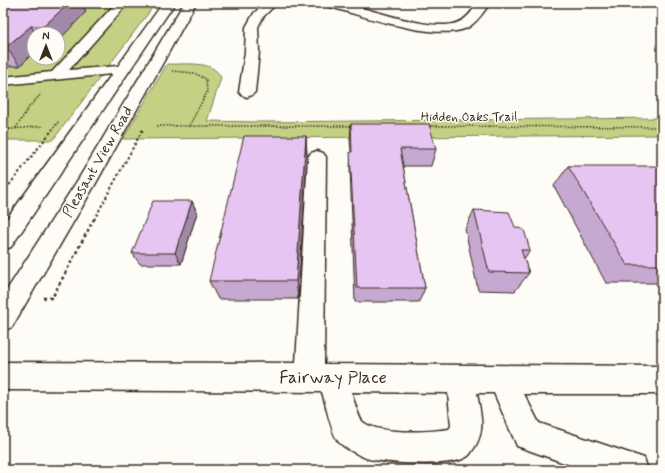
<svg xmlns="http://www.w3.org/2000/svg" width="665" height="473" viewBox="0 0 665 473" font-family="Mynerve,sans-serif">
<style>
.green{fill:#c4d185;stroke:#807e52;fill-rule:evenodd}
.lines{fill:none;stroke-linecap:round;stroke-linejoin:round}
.minor-casing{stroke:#3b2a1e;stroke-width:3}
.path-far2{stroke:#3b2a1e;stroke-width:1.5;stroke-dasharray:1.5 1.5;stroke-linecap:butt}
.path-far1{stroke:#3b2a1e;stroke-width:2;stroke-dasharray:2.5 2.5;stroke-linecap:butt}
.path{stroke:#3b2a1e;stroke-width:2.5;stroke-dasharray:3 3;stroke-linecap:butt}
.minor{fill:#fdfcf7;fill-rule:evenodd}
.wall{fill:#c6a9d0;stroke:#3b2a1e}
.shaded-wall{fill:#a18aa9;stroke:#3b2a1e}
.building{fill:#e6c5f2;stroke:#3b2a1e}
.labels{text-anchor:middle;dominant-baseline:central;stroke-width:3;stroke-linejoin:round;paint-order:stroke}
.far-street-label{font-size:13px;fill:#3b2a1e;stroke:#fdfcf7}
.street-label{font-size:15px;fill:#3b2a1e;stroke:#fdfcf7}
.near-street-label{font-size:18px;fill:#3b2a1e;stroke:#fdfcf7}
</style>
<rect width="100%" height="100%" fill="#fdfcf7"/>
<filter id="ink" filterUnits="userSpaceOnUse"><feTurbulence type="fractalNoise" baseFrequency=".025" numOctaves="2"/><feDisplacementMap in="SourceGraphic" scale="8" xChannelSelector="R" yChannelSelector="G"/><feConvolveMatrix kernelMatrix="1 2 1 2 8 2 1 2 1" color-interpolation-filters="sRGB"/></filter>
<g filter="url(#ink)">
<g class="green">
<path d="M3 3H156L53 140H3ZM34 34H58V58H34Z"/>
<path d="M167 64C183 65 214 59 221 78L207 121 260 122 662 118V135L123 139Z"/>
</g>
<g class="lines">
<defs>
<g id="minor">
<polygon points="116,3 128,3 69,70 118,66 163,3 175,3 11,247 3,250 3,224 112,74 3,85 3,77 52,72"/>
<polygon points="184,3 196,3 96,183 12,327 3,331 3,296 79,178"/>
<polygon points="265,3 277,3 263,17 258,27 259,52 255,92 252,95 247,97 242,95 239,92 245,52 246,27 254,13"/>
<path d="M321 3C328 3 334 2 340 3 369 7 432 34 459 22 467 19 473 10 478 3H490C484 11 477 23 467 28 434 42 358 14 323 5Z"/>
<path d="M317 151 323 153 326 157 324 364 662 366V394H524L539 423 644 458 648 470H584L517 446 494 393H477C481 418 487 432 470 454 459 469 387 463 369 459 362 457 342 447 338 441 331 432 326 405 322 392L3 390V362L296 363 308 157 311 153ZM351 392 448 393 451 426 449 429C430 432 376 435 362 421 358 417 354 399 351 392Z"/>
</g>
</defs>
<use href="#minor" class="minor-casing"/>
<g class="path-far2">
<polyline points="172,71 194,73 206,79 207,92 189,126"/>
<polyline points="157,126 354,126"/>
<polyline points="427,126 662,127"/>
<polyline points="16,128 29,107 41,94"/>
<polyline points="3,130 43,126"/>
<polyline points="52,130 59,121"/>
</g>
<g class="path-far1">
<polyline points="3,130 10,129"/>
<polyline points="3,193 53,129"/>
<polyline points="94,220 143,129"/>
</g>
<polyline class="path" points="43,298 52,298 94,219"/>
<use href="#minor" class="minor"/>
</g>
<g class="wall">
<polygon points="3,3 83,5 86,12 58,34 34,34 20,66 3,66"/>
<polygon points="351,124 436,149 431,166 403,166 425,288 419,302 355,302 350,168 351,152 350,141"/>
<polygon points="306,136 307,156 298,299 218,299 209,281"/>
<polygon points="568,166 662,174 662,283 606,283 554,186"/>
<polygon points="192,201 197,213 181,264 140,264 132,253"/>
<polygon points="474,210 515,227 530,250 524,259 529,273 515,291 478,290 465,229"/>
</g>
<g class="shaded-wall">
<polygon points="69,3 85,3 83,5 86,12 58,41 58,34 49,34 44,26"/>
<polygon points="31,26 36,34 34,34 34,52 20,66 6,47"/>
<polygon points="306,136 307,156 298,299 296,281"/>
<polygon points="3,145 7,149 3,154"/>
<polygon points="192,201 197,213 181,264 175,253"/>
</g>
<g class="building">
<polygon points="3,3 69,3 44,26 31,26 6,47 3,47"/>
<polygon points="351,124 429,124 436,149 400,149 425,288 357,288 350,152 352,152"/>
<polygon points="244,136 306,136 296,281 209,281"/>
<polygon points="568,166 655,166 662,174 662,265 627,265"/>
<polygon points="153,201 192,201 175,253 132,253"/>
<polygon points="474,210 509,212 515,227 524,230 530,250 521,250 529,273 489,272"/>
</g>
</g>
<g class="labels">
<g class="far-street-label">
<text x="469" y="117">Hidden Oaks Trail</text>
</g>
<g class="street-label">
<text transform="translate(98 162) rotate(-60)">Pleasant View Road</text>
</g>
<g class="near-street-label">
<text x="333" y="378">Fairway Place</text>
</g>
</g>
<rect width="665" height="473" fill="none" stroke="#fdfcf7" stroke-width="16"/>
<rect x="8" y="8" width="649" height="457" fill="none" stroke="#3b2a1e" stroke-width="1.5" filter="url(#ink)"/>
<g transform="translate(46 46)"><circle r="19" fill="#fdfcf7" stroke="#afa8a0"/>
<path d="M0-3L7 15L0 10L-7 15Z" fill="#3b2a1e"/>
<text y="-6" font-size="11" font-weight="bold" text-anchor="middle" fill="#3b2a1e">N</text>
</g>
</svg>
